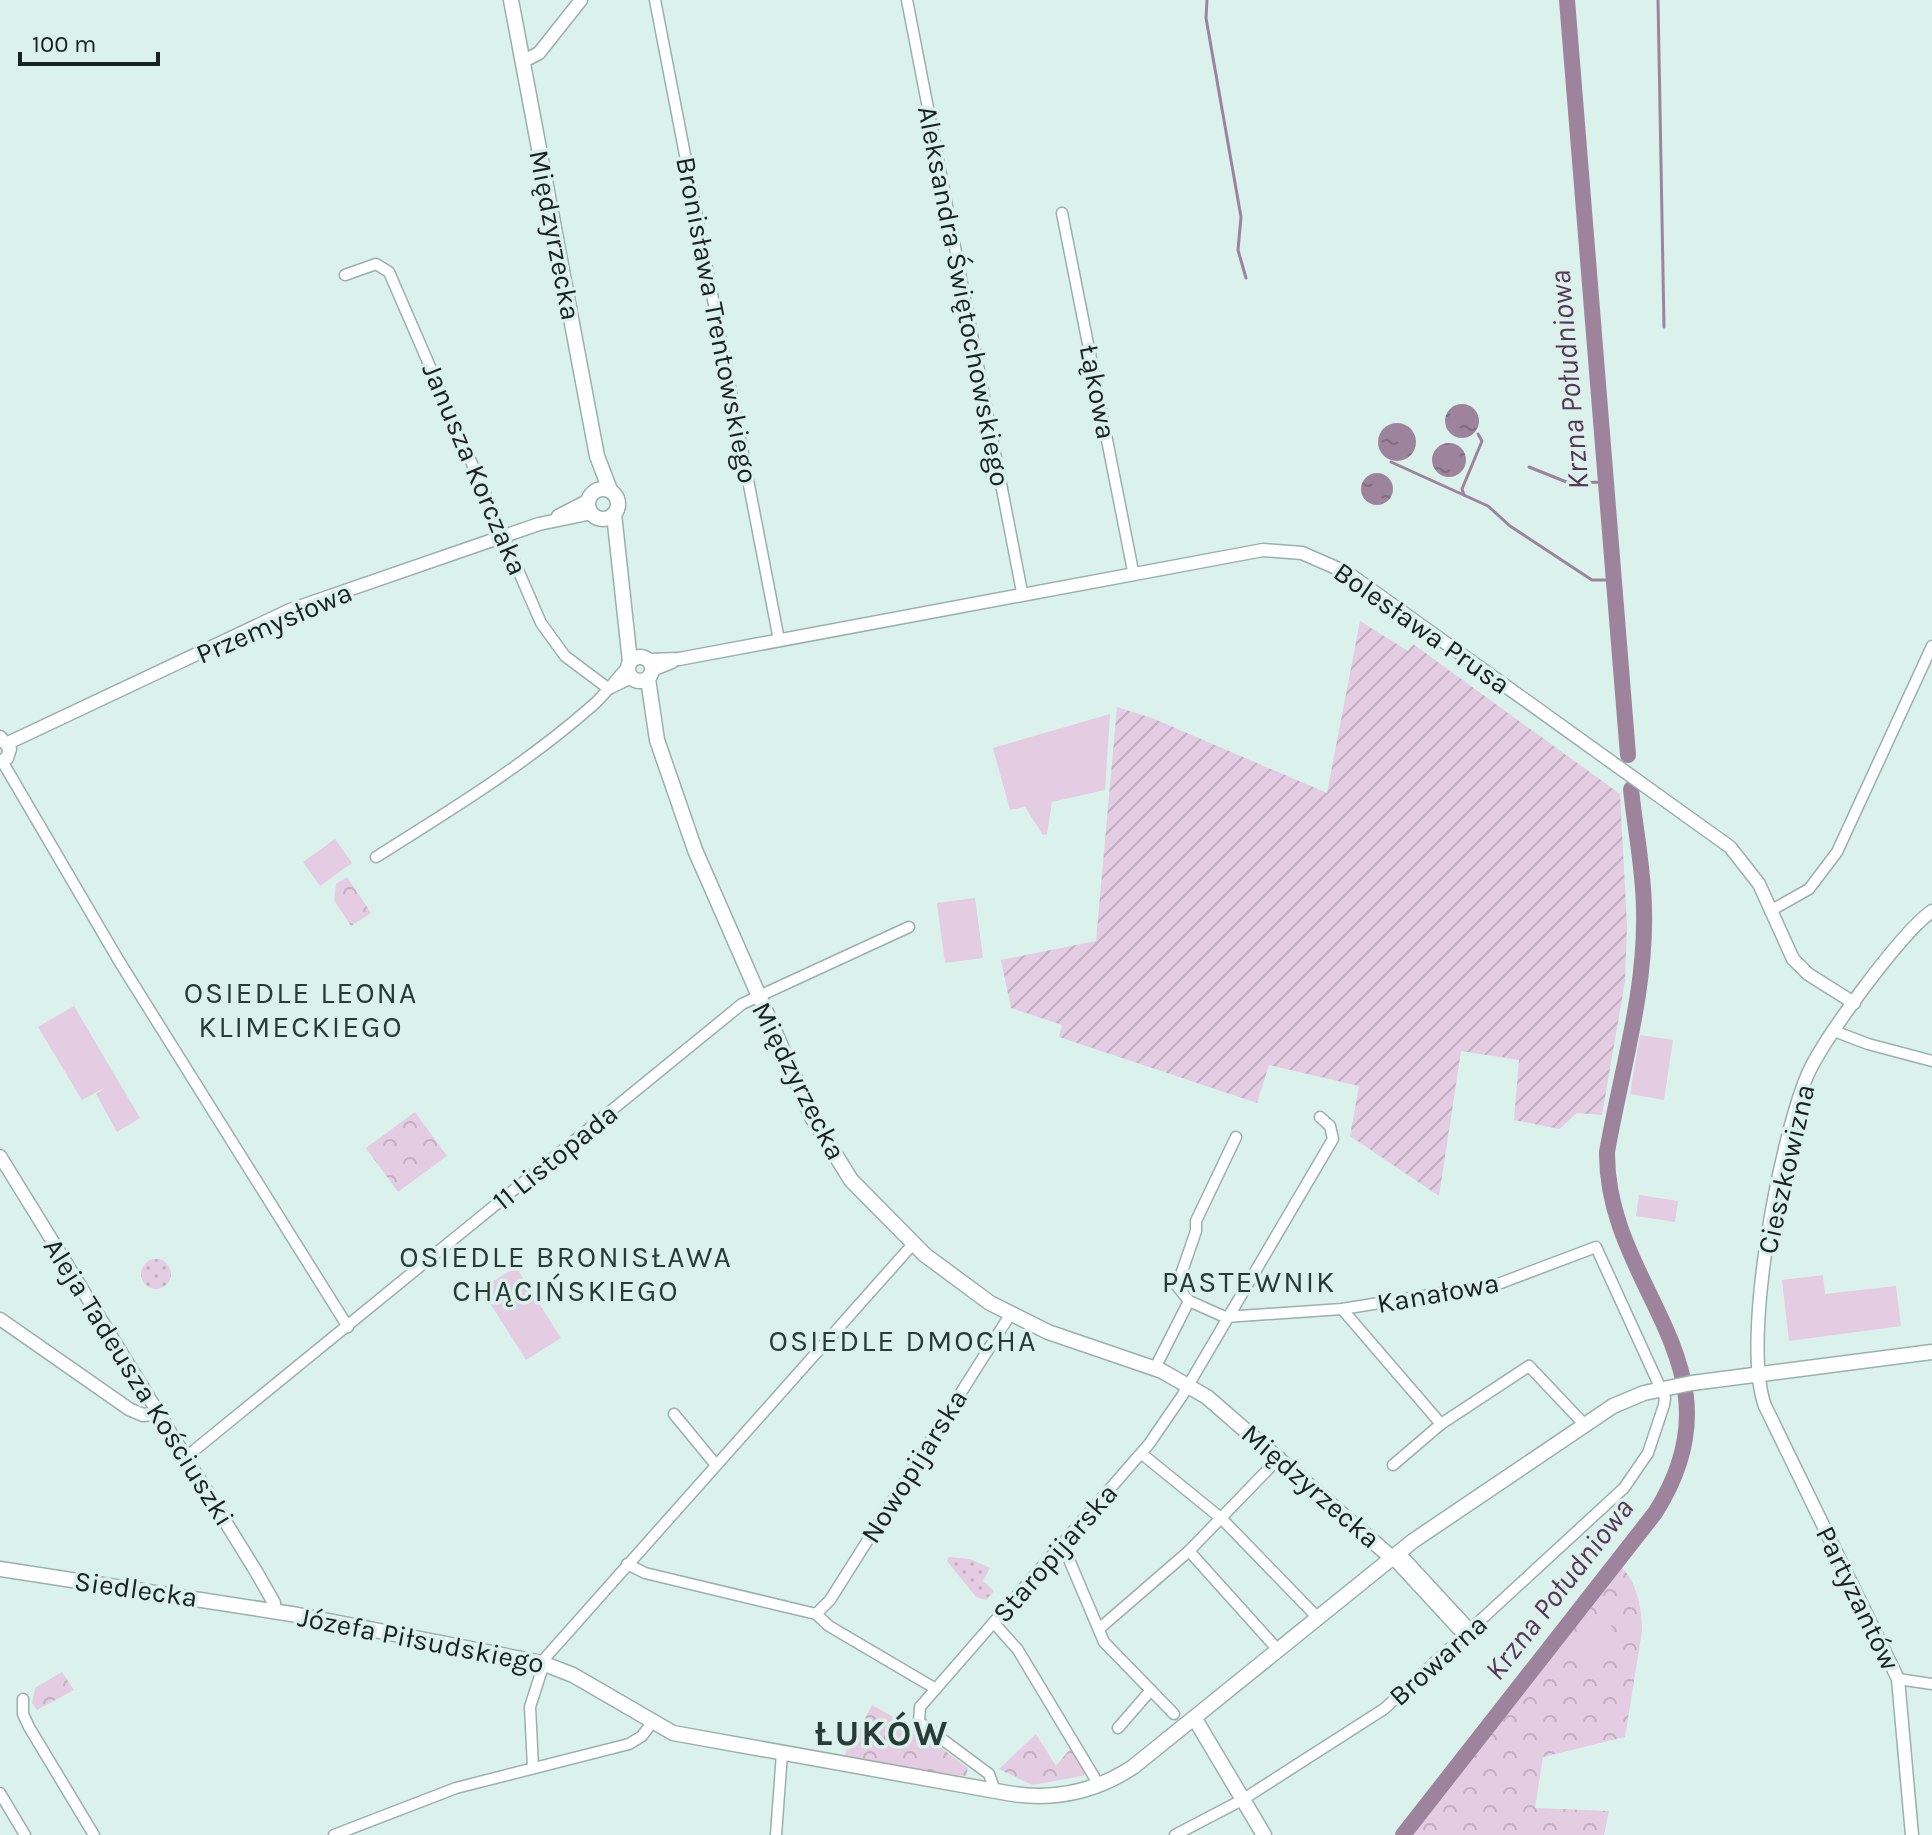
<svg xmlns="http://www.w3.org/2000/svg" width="1932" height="1835" viewBox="0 0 1932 1835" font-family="Karla,sans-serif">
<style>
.grass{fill:url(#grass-dots)}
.park{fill:url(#park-crowns)}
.garden{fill:url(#garden-furrows)}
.pitch{fill:#e4cce2}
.water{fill:url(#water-ripples)}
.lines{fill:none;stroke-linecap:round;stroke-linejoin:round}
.stream{stroke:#9e839c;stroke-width:3}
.river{stroke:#9e839c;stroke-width:16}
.minor-casing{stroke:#9ab0ab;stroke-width:13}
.tertiary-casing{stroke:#9ab0ab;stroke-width:15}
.secondary-casing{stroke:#9ab0ab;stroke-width:17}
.minor{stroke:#fff;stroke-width:10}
.tertiary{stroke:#fff;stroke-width:12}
.secondary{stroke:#fff;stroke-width:14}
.labels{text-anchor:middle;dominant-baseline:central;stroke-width:7;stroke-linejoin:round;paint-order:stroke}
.street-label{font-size:28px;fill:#192220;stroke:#dbf2ec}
.water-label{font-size:30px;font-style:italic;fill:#5b3459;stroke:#dbf2ec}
.neighbourhood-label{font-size:30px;letter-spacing:2px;fill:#283b36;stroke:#dbf2ec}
.district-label{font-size:36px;font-weight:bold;letter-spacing:2px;fill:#283b36;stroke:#dbf2ec}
</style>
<defs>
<pattern id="grass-dots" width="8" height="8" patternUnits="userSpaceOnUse" patternTransform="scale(2)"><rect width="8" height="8" fill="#e4cce2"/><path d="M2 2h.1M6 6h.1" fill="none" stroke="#c3afc2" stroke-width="1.8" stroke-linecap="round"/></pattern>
<pattern id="park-crowns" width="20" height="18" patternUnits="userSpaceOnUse" patternTransform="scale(2)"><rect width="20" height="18" fill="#e4cce2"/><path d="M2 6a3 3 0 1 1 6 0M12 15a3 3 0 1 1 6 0" fill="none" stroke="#c3afc2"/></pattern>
<pattern id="garden-furrows" width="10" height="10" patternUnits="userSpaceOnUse" patternTransform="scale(2)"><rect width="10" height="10" fill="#e4cce2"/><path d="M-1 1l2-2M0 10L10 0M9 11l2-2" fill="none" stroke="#c3afc2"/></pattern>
<pattern id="water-ripples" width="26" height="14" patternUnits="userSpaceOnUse" patternTransform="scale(2)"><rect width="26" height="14" fill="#9e839c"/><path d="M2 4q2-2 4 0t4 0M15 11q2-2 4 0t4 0" fill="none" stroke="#806b7f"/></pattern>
</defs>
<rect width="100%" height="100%" fill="#dbf2ec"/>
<g class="grass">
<circle cx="156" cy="1274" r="15"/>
<polygon points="949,1557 970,1559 990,1568 983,1581 994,1591 986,1600 976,1597 947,1561"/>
</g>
<g class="park">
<polygon points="347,877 371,913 351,926 334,900 336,884"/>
<polygon points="415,1112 447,1156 398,1192 366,1148"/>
<path d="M1620 1566C1637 1580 1642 1610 1642 1631L1625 1737 1543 1757 1535 1808 1609 1811 1604 1835H1411Z"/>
<polygon points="62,1672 74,1690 37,1710 32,1703 35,1688"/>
<polygon points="872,1705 920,1732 968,1768 966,1776 920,1772 845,1755 852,1731 858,1732"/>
<polygon points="1036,1734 1056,1766 1070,1749 1085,1772 1083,1776 1032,1785 999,1769"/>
</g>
<polygon class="garden" points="1360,621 1408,651 1413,644 1620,794 1627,926 1625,981 1602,1115 1577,1113 1559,1129 1514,1120 1519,1060 1461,1051 1439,1196 1350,1136 1359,1086 1269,1065 1257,1103 1059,1037 1062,1025 1011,1008 1001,960 1096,941 1117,707 1152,718 1327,793"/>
<g class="pitch">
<polygon points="1110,714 1105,790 1052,802 1047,834 1043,835 1025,807 1010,810 993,748"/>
<polygon points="335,839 352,863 320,886 303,862"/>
<polygon points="975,898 983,958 945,963 937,903"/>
<polygon points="74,1006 140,1118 117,1132 96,1094 106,1087 82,1100 38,1027"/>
<polygon points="1640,1035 1673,1040 1664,1100 1630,1094"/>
<polygon points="1639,1195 1678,1201 1675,1222 1636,1216"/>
<polygon points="516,1267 561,1338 526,1360 481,1289"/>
<polygon points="1823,1275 1825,1294 1896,1286 1901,1326 1789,1341 1782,1280"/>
<polygon points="1590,1617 1609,1622 1616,1635 1609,1655 1592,1673 1577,1664 1577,1634"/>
</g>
<g class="water">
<circle cx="1462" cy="421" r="17"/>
<circle cx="1397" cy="442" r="19"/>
<circle cx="1449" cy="460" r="17"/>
<circle cx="1377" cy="489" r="16"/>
</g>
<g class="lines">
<g class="stream">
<polyline points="1207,0 1206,18 1241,217 1238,250 1246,278"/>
<polyline points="1658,0 1664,327"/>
<polyline points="1391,462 1488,506 1510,526 1592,580 1612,580"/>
<polyline points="1529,467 1569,483 1605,482"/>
<polyline points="1464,495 1462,489 1482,441 1478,434"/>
</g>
<g class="river">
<polyline points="1567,0 1628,755"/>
<path d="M1403 1835 1655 1513C1749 1366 1606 1290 1607 1152 1621 1072 1646 992 1644 911 1644 871 1635 829 1631 789"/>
</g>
<defs>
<g id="minor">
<polyline points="655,0 779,640"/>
<polyline points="907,0 1022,592"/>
<polyline points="1062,213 1133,571"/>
<polyline points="345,275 376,264 389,272 541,623 565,656 609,689"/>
<polyline points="611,688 632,678"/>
<polyline points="2,761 119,961 348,1327"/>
<path d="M376 857C451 810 526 764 592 706 606 694 616 678 629 665"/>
<polyline points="1770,911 1809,889 1837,852 1932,646"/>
<polyline points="1834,1031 1868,1044 1932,1061"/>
<polyline points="1342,1309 1441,1424 1529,1366 1583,1423"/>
<polyline points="1155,1368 1189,1301"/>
<polyline points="674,1414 716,1465"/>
<polyline points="1142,1454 1222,1519 1319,1619"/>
<polyline points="186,1457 742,1004 909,927"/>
<polyline points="1393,1465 1441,1424"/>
<polyline points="1062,1543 1104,1642 1174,1714"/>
<polyline points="1189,1551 1279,1651"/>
<polyline points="1399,1552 1471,1630"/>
<polyline points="1392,1558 1464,1636"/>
<polyline points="627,1564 645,1573 816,1614 829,1626 936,1689"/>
<polyline points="816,1614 830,1600 1010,1315"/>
<polyline points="994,1623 1018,1650 1099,1785"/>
<polyline points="1100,1628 1189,1551 1280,1457"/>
<polyline points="1898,1679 1932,1684"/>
<polyline points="23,1699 23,1714 29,1727 94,1835"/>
<polyline points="1118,1728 1151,1690"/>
<polyline points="533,1767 530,1707 546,1657 913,1244"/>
<polyline points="995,1791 989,1774 919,1722 920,1707 1149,1444 1182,1396 1333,1139 1330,1126 1320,1117"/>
<polyline points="0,1793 25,1835"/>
<polyline points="334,1835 456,1788 629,1744 642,1736 651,1724"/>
<polyline points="776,1835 782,1753"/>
<polyline points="1175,1835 1242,1800 1384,1709 1624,1488 1648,1453 1664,1405 1665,1398 1596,1247 1498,1284 1342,1309 1225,1317 1189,1301 1177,1286 1196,1231 1196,1221 1236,1137"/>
</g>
<g id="tertiary">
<polyline points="522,62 539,53 581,0"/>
<polyline points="558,516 589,500"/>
<polyline points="649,660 679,659 1263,550 1302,553 1348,573 1730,847 1759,884 1793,959 1808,974 1854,1003"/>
<polyline points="652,670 672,662"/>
<polyline points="0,737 10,749 7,758 0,762"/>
<polyline points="8,743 290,610 539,524 592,513"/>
<polyline points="0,1156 257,1573 274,1603 272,1611"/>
<polyline points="0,1319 129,1409 143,1415 159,1413"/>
<path d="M1912 1835 1898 1679 1765 1406C1741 1341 1780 1141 1807 1076 1822 1040 1901 933 1932 911"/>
</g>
<g id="secondary">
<polyline points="511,0 597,456 610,490"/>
<circle cx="603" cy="504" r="15"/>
<polyline points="614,514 630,662"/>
<circle cx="640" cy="669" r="12"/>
<polyline points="648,679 657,740 695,850 812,1117 851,1180 925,1255 990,1303 1048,1332 1162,1371 1207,1397 1392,1558"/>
<path d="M0 1569 298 1615 542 1663 573 1675 673 1733 1007 1793C1052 1801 1095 1792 1133 1767L1413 1541 1613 1406 1644 1393 1692 1383 1932 1352"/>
<polyline points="1195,1719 1264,1835"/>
</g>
</defs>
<use href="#minor" class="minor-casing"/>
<use href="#tertiary" class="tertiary-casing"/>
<use href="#secondary" class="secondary-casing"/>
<use href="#minor" class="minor"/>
<use href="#tertiary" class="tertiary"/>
<use href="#secondary" class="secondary"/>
</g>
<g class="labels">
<g class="street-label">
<text transform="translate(555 235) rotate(79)">Międzyrzecka</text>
<text transform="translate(964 296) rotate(79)">Aleksandra Świętochowskiego</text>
<text transform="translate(717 320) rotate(79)">Bronisława Trentowskiego</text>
<text transform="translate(1098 392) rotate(79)">Łąkowa</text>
<text transform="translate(475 469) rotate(67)">Janusza Korczaka</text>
<text transform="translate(274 623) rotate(-23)">Przemysłowa</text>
<text transform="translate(1422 628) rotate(35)">Bolesława Prusa</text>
<text transform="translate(799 1081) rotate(63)">Międzyrzecka</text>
<text transform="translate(555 1157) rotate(-39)">11 Listopada</text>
<text transform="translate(1786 1169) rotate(-77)">Cieszkowizna</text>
<text transform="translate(1438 1293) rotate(-10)">Kanałowa</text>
<text transform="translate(139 1382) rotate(58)">Aleja Tadeusza Kościuszki</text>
<text transform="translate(914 1466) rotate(-58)">Nowopijarska</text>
<text transform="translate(1311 1486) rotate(41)">Międzyrzecka</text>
<text transform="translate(1055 1553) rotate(-49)">Staropijarska</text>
<text transform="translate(136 1589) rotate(8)">Siedlecka</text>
<text transform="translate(1858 1598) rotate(64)">Partyzantów</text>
<text transform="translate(421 1640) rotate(11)">Józefa Piłsudskiego</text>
<text transform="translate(1438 1660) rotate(-42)">Browarna</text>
</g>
<g class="water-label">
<text transform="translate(1569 380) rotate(-95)">Krzna Południowa</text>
<text transform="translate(1559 1589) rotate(-52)">Krzna Południowa</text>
</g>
<g class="neighbourhood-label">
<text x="301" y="993">OSIEDLE LEONA<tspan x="301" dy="34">KLIMECKIEGO</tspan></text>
<text x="566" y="1257">OSIEDLE BRONISŁAWA<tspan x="566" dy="34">CHĄCIŃSKIEGO</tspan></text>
<text x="1249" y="1282">PASTEWNIK</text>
<text x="903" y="1341">OSIEDLE DMOCHA</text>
</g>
<g class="district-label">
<text x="882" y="1733">ŁUKÓW</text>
</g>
</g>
<path d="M20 52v12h138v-12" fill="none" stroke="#192220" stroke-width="4"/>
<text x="32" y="52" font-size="24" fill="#192220" stroke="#dbf2ec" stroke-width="6" paint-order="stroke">100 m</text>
</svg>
